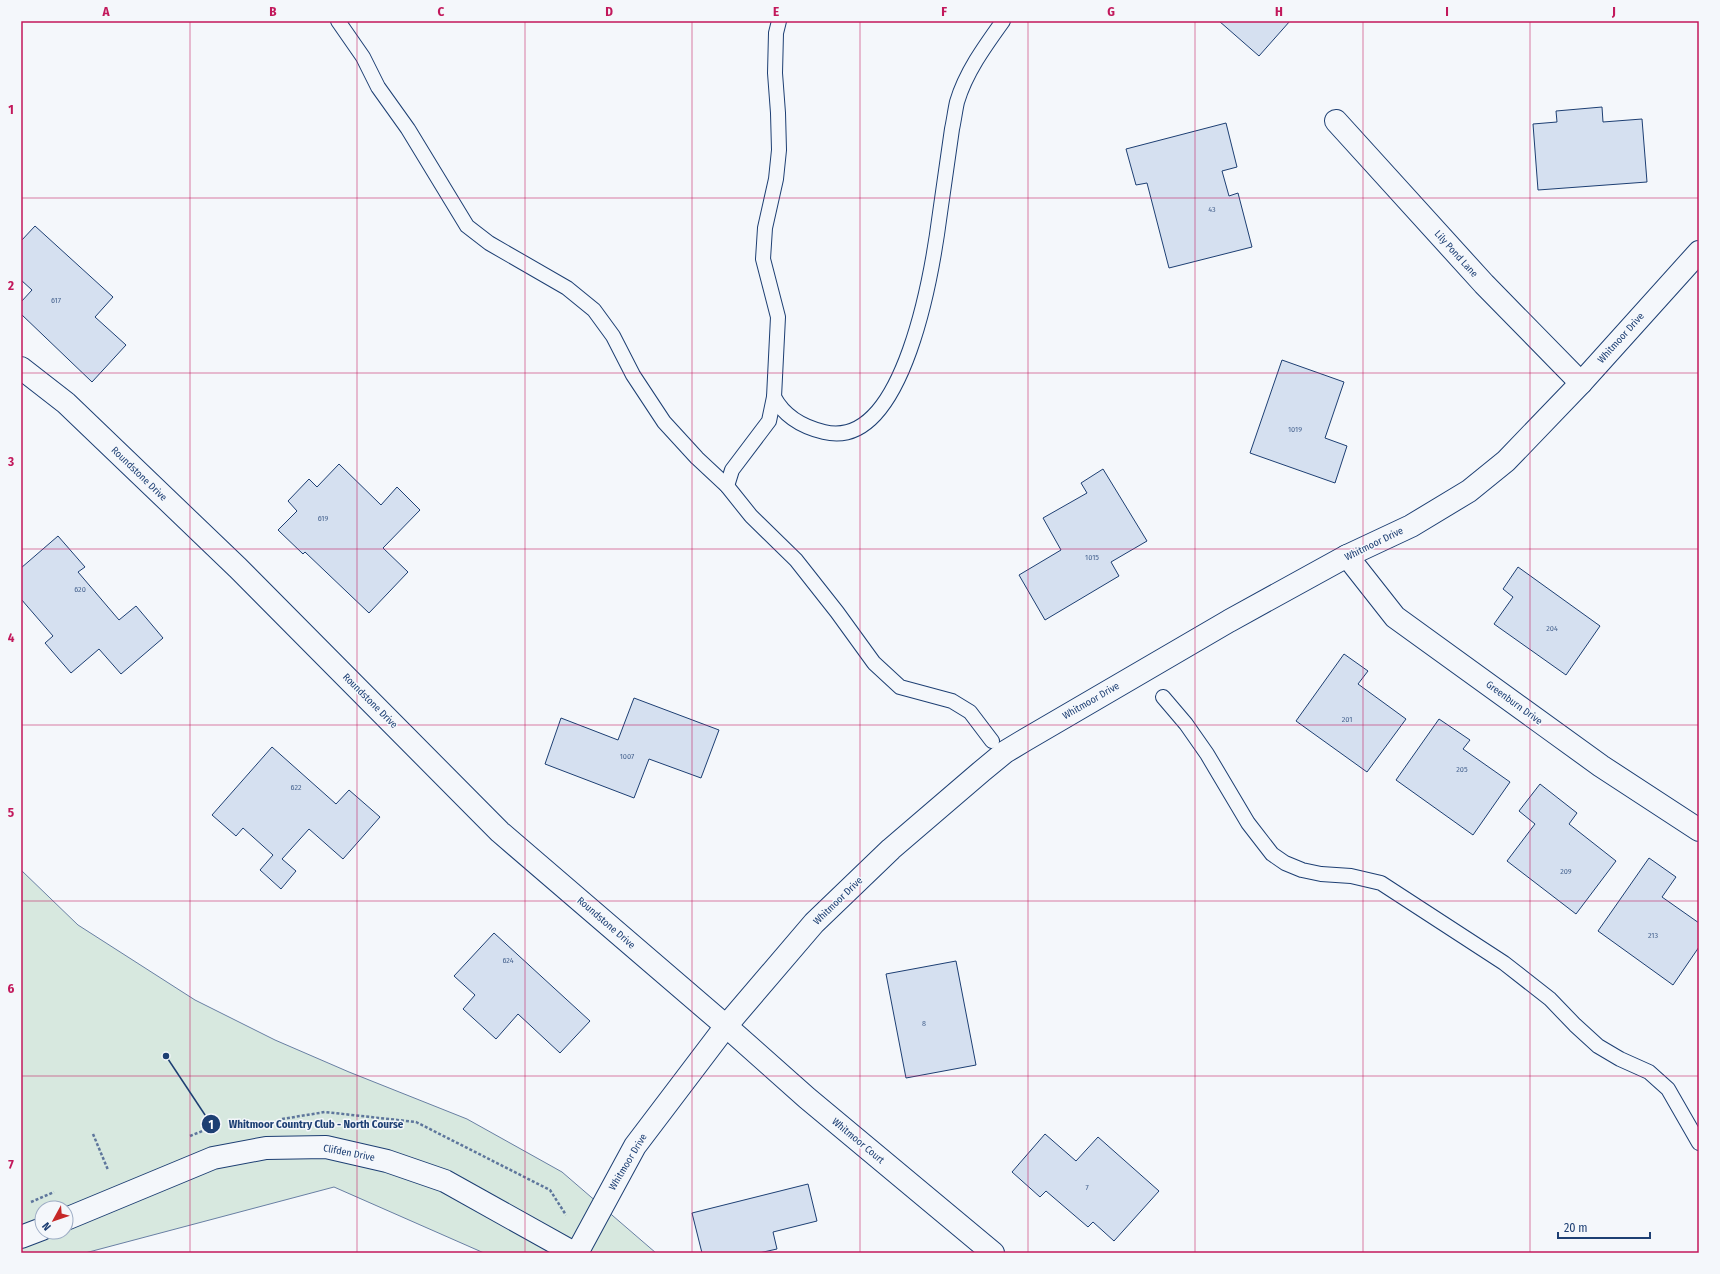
<svg xmlns="http://www.w3.org/2000/svg" width="1720" height="1274" viewBox="0 0 1720 1274" font-family="'Fira Sans Condensed',sans-serif">
<style>
.green{fill:#d7e8df;stroke:#687fa3;fill-rule:evenodd}
.building{fill:#d5e0f0;stroke:#1d3f73}
.lines{fill:none;stroke-linecap:round;stroke-linejoin:round}
.service-casing{stroke:#1d3f73;stroke-width:16}
.minor-casing{stroke:#1d3f73;stroke-width:24}
.path{stroke:#5e769c;stroke-width:2.5;stroke-dasharray:3 2;stroke-linecap:butt}
.service{stroke:#f4f7fb;stroke-width:14}
.minor{stroke:#f4f7fb;stroke-width:22}
.grid{fill:none;stroke:#c2185b;stroke-width:1;stroke-opacity:0.55}
.labels{text-anchor:middle;dominant-baseline:central;stroke-width:3;stroke-linejoin:round;paint-order:stroke}
.number-label{font-size:8px;fill:#4b6792}
.street-label{font-size:10px;fill:#1d3f73;stroke:#f4f7fb}
.leader{fill:none;stroke:#1d3f73;stroke-width:1.5}
.callout-dot{fill:#1d3f73;stroke:#f4f7fb;stroke-width:1.5}
.mark-label{font-size:12px;text-anchor:middle;font-weight:bold;fill:#fff}
.callout-label{font-size:11px;text-anchor:middle;font-weight:bold;fill:#1d3f73;stroke:#f4f7fb;stroke-width:3;stroke-linejoin:round;paint-order:stroke}
.neatline{fill:none;stroke:#c2185b;stroke-width:1.5}
.grid-label{font-size:13px;text-anchor:middle;font-weight:bold;fill:#c2185b}
</style>
<rect width="100%" height="100%" fill="#f4f7fb"/>
<path class="green" d="M21 870 78 925 195 1000 275 1040 349 1072 467 1119 562 1172 656 1253H484L334 1187 85 1253H21ZM42 1208H66V1232H42Z"/>
<g class="building">
<polygon points="1219,21 1290,21 1259,56"/>
<polygon points="1602,107 1603,122 1642,119 1647,182 1538,190 1533,124 1557,122 1556,111"/>
<polygon points="1226,123 1237,167 1222,171 1229,196 1238,193 1252,247 1169,268 1147,183 1136,185 1126,149"/>
<polygon points="35,226 113,297 95,317 126,345 92,382 21,314 21,302 32,290 21,280 21,241"/>
<polygon points="1282,360 1344,382 1325,438 1347,446 1335,483 1250,453"/>
<polygon points="339,464 381,505 397,487 420,510 383,548 408,572 369,613 305,552 303,554 278,530 297,511 288,501 309,479 317,487"/>
<polygon points="1103,469 1147,541 1111,562 1119,576 1045,620 1019,575 1061,550 1043,518 1087,493 1081,483"/>
<polygon points="58,536 85,567 78,572 119,620 136,606 163,638 121,674 99,649 71,673 45,643 53,636 21,599 21,568"/>
<polygon points="1518,567 1600,626 1566,675 1494,624 1513,597 1503,589"/>
<polygon points="1344,654 1368,671 1358,684 1406,719 1367,772 1296,721"/>
<polygon points="634,698 719,730 701,778 649,759 634,798 545,764 561,718 618,740"/>
<polygon points="1439,719 1470,740 1463,749 1510,782 1473,835 1396,780"/>
<polygon points="272,747 336,804 349,790 380,817 343,859 309,829 282,859 296,871 281,889 260,870 273,855 243,828 236,836 212,815"/>
<polygon points="1540,784 1577,813 1569,824 1616,861 1576,914 1507,861 1535,824 1519,811"/>
<polygon points="1649,858 1676,877 1662,897 1699,923 1699,947 1673,985 1598,931"/>
<polygon points="494,933 590,1021 560,1053 518,1014 496,1039 463,1009 475,995 454,976"/>
<polygon points="956,961 976,1065 906,1078 886,974"/>
<polygon points="1045,1134 1076,1161 1098,1137 1159,1191 1114,1241 1093,1222 1088,1227 1046,1191 1040,1197 1012,1172"/>
<polygon points="808,1184 817,1221 773,1232 777,1249 759,1253 702,1253 692,1213"/>
</g>
<g class="lines">
<defs>
<g id="service">
<polyline points="338,21 363,57 378,87 408,129 467,226 489,243 567,288 594,310 613,336 633,375 664,422 697,458 727,486 751,516 796,560 837,612 874,663 900,687 952,701 970,712 992,741"/>
<path d="M774 397C784 416 803 427 824 432 905 452 933 267 940 213 944 185 948 157 952 129 954 120 955 111 957 102 966 72 985 46 1003 21"/>
<polyline points="727,486 732,470 769,421 774,397 778,317 763,259 765,228 776,179 779,150 778,113 775,73 776,33 779,21"/>
<polyline points="1163,697 1186,724 1207,754 1248,823 1272,854 1285,863 1302,870 1321,874 1351,876 1381,883 1504,963 1550,999 1575,1025 1598,1046 1620,1059 1649,1072 1668,1089 1699,1143"/>
</g>
<g id="minor">
<polyline points="1336,121 1484,284 1581,383"/>
<polyline points="21,368 66,403 238,568 500,832 726,1026 807,1098 993,1253"/>
<polyline points="1347,556 1395,617 1601,766 1699,830"/>
<polyline points="66,1219 213,1158 266,1148 326,1147 387,1161 445,1181 574,1253"/>
<polyline points="21,1237 42,1229"/>
<polyline points="577,1253 635,1146 726,1026 814,923 891,849 982,771 1005,752 1025,740 1229,621 1347,556 1411,526 1469,491 1506,461 1581,383 1699,252"/>
</g>
</defs>
<use href="#service" class="service-casing"/>
<use href="#minor" class="minor-casing"/>
<g class="path">
<polyline points="282,1119 325,1112 416,1122 550,1190 566,1215"/>
<polyline points="93,1134 108,1170"/>
<polyline points="190,1136 205,1130"/>
<polyline points="31,1202 54,1192"/>
</g>
<use href="#service" class="service"/>
<use href="#minor" class="minor"/>
</g>
<path class="grid" d="M190 21V1253M357 21V1253M525 21V1253M692 21V1253M860 21V1253M1028 21V1253M1195 21V1253M1363 21V1253M1530 21V1253M21 198H1699M21 373H1699M21 549H1699M21 725H1699M21 901H1699M21 1076H1699"/>
<g class="labels">
<g class="number-label">
<text x="1212" y="209">43</text>
<text x="56" y="300">617</text>
<text x="1295" y="429">1019</text>
<text x="323" y="518">619</text>
<text x="1092" y="557">1015</text>
<text x="80" y="589">620</text>
<text x="1552" y="628">204</text>
<text x="1347" y="719">201</text>
<text x="627" y="756">1007</text>
<text x="1462" y="769">205</text>
<text x="296" y="787">622</text>
<text x="1566" y="871">209</text>
<text x="1653" y="935">213</text>
<text x="508" y="960">624</text>
<text x="924" y="1023">8</text>
<text x="1087" y="1187">7</text>
</g>
<g class="street-label">
<text transform="translate(1456 254) rotate(48)">Lily Pond Lane</text>
<text transform="translate(1621 338) rotate(-48)">Whitmoor Drive</text>
<text transform="translate(139 474) rotate(44)">Roundstone Drive</text>
<text transform="translate(1374 544) rotate(-26)">Whitmoor Drive</text>
<text transform="translate(370 701) rotate(45)">Roundstone Drive</text>
<text transform="translate(1091 701) rotate(-30)">Whitmoor Drive</text>
<text transform="translate(1514 703) rotate(36)">Greenburn Drive</text>
<text transform="translate(838 901) rotate(-44)">Whitmoor Drive</text>
<text transform="translate(606 923) rotate(41)">Roundstone Drive</text>
<text transform="translate(858 1141) rotate(40)">Whitmoor Court</text>
<text transform="translate(349 1153) rotate(11)">Clifden Drive</text>
<text transform="translate(628 1162) rotate(-59)">Whitmoor Drive</text>
</g>
</g>
<path class="leader" d="M166 1056L211 1124"/>
<g class="callout-dot">
<circle cx="166" cy="1056" r="4"/>
<circle cx="211" cy="1124" r="10"/>
</g>
<g class="mark-label">
<text x="211" y="1129">1</text>
</g>
<g class="callout-label">
<text x="316" y="1128">Whitmoor Country Club - North Course</text>
</g>
<rect width="1720" height="1274" fill="none" stroke="#f4f7fb" stroke-width="44"/>
<g transform="translate(54 1220) rotate(230)"><circle r="19" fill="#f4f7fb" stroke="#9eadc5"/>
<path d="M0-3L7 15L0 10L-7 15Z" fill="#c62828"/>
<text y="-6" font-size="11" font-weight="bold" text-anchor="middle" fill="#1d3f73">N</text>
</g>
<path d="M1558 1232v6h92v-6" fill="none" stroke="#1d3f73" stroke-width="2"/>
<text x="1564" y="1232" font-size="12" fill="#1d3f73" stroke="#f4f7fb" stroke-width="3" paint-order="stroke">20 m</text>
<rect x="22" y="22" width="1676" height="1230" class="neatline"/>
<g class="grid-label">
<text x="106" y="16">A</text>
<text x="273" y="16">B</text>
<text x="441" y="16">C</text>
<text x="609" y="16">D</text>
<text x="776" y="16">E</text>
<text x="944" y="16">F</text>
<text x="1111" y="16">G</text>
<text x="1279" y="16">H</text>
<text x="1447" y="16">I</text>
<text x="1614" y="16">J</text>
<text x="11" y="114">1</text>
<text x="11" y="290">2</text>
<text x="11" y="466">3</text>
<text x="11" y="642">4</text>
<text x="11" y="817">5</text>
<text x="11" y="993">6</text>
<text x="11" y="1169">7</text>
</g>
</svg>
